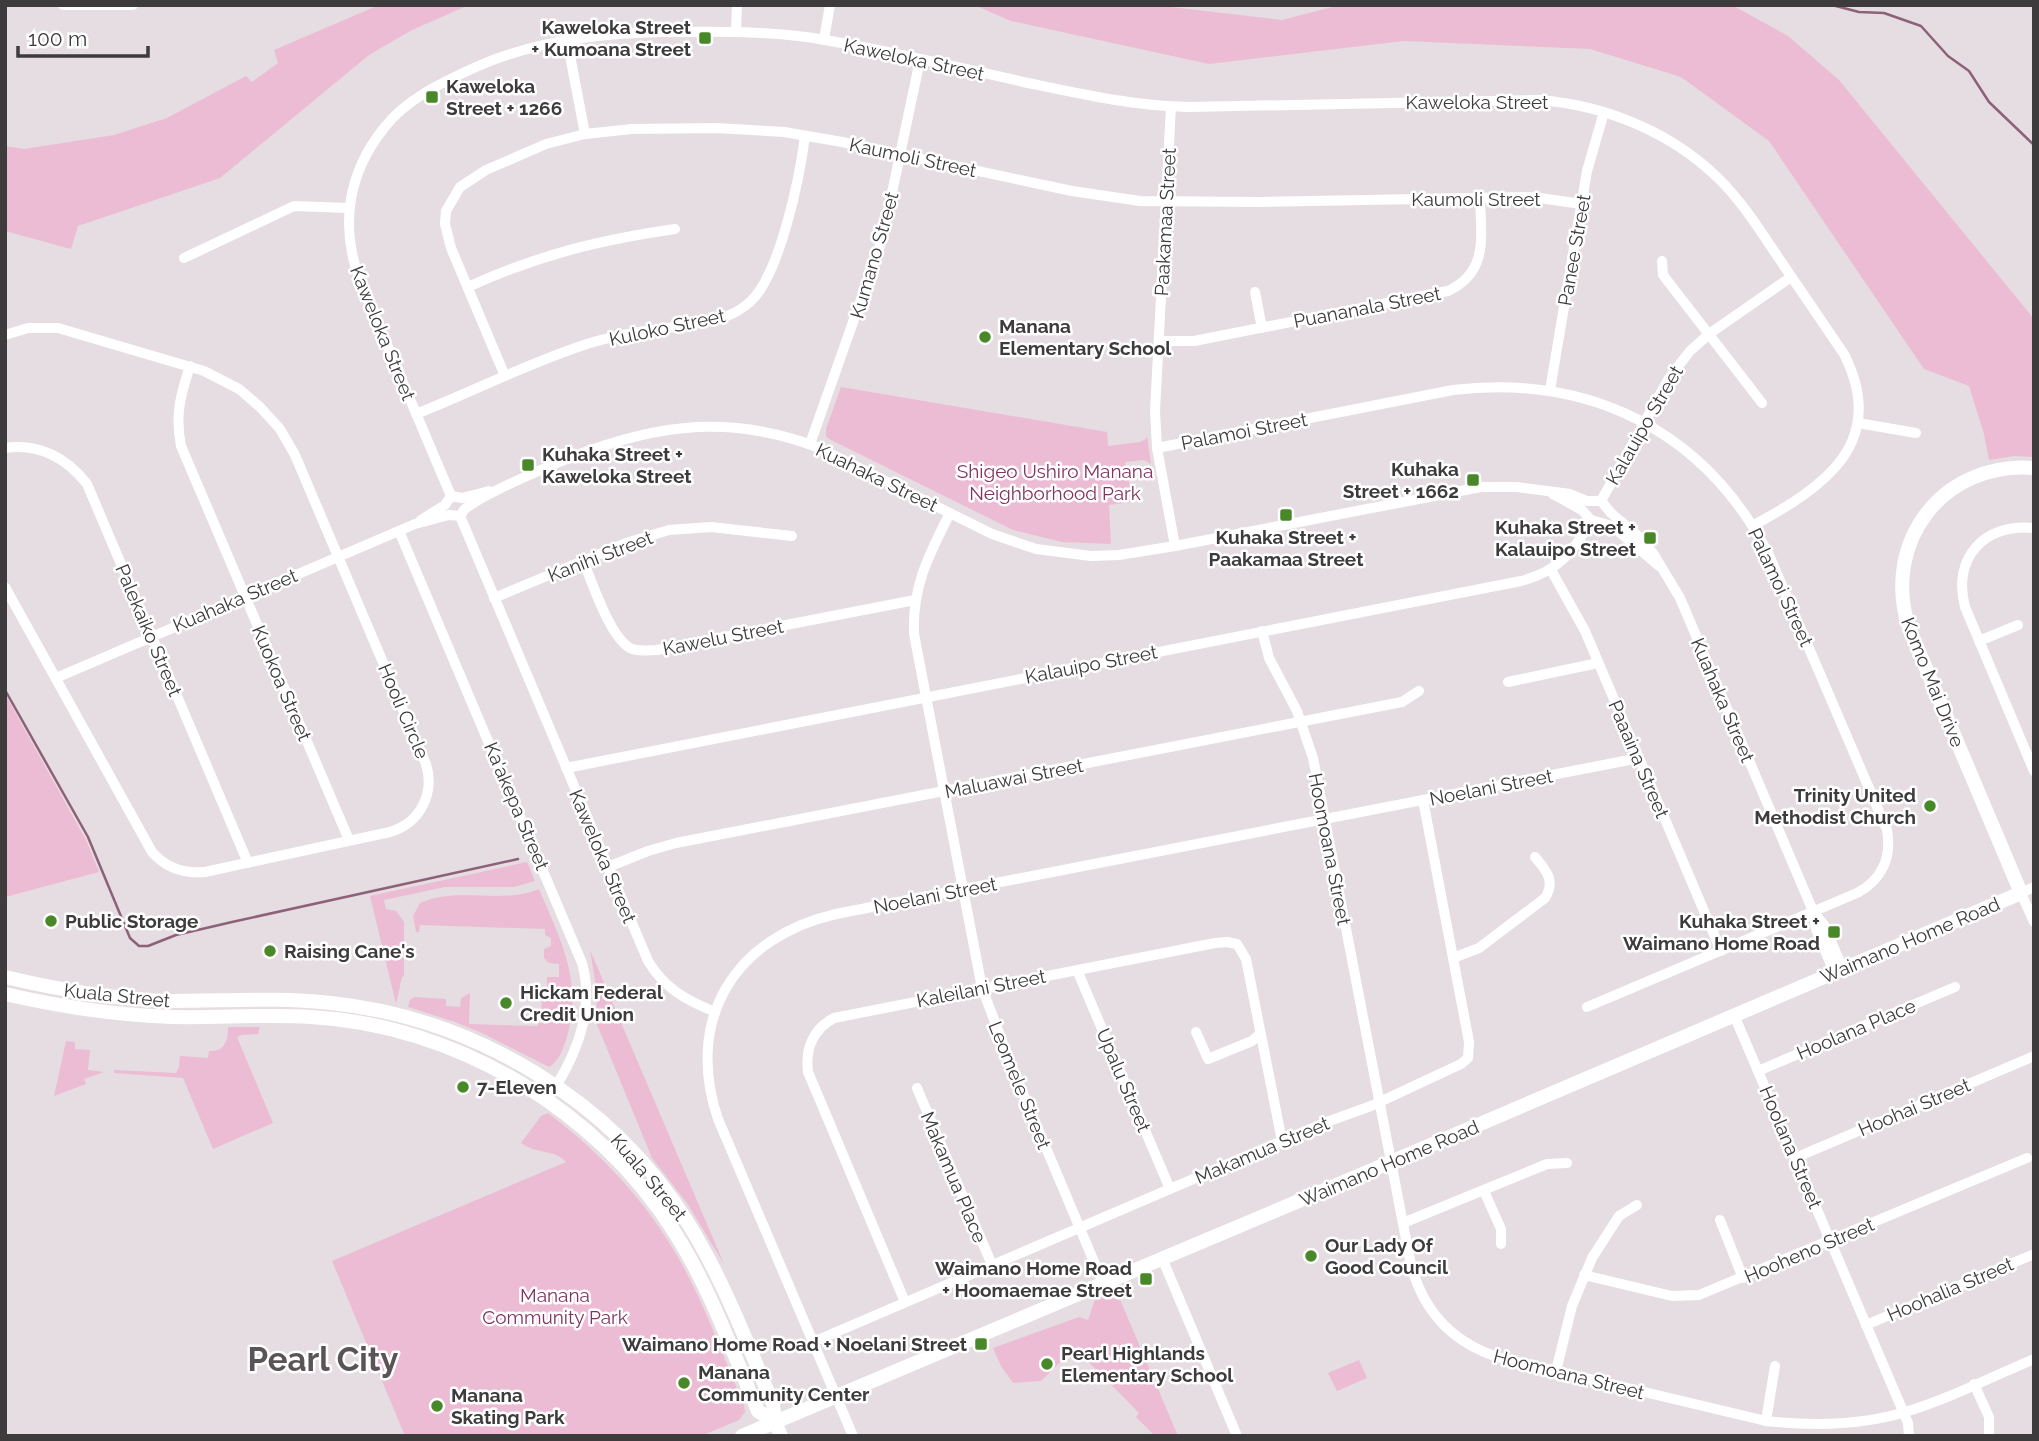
<svg xmlns="http://www.w3.org/2000/svg" width="2039" height="1441" viewBox="0 0 2039 1441" font-family="Raleway,sans-serif">
<style>
.green{fill:#ecbcd4}
.lines{fill:none;stroke-linecap:round;stroke-linejoin:round}
.stream{stroke:#8d6178;stroke-width:2.5}
.minor{stroke:#fff;stroke-width:10}
.major{stroke:#fff;stroke-width:14}
.poi-dot{fill:#498829;stroke:#fff;stroke-width:2.5}
.labels{text-anchor:middle;dominant-baseline:central;stroke-width:5;stroke-linejoin:round;paint-order:stroke}
.poi-label{font-size:19px;font-weight:bold;fill:#3d3b3c;stroke:#fff;text-anchor:start}
.street-label{font-size:19px;fill:#3d3b3c;stroke:#fff}
.park-label{font-size:19px;fill:#813461;stroke:#fff}
.town-label{font-size:33px;font-weight:bold;fill:#5a5457;stroke:#fff}
</style>
<rect width="100%" height="100%" fill="#e5dde1"/>
<g class="green">
<polygon points="379,5 469,5 412,30 369,55 220,178 78,226 71,249 5,231 5,146 24,149 114,135 167,118 246,76 252,82 278,63 274,50"/>
<polygon points="974,5 1154,5 1282,20 1340,5 1732,5 1788,36 1839,80 2034,319 2034,457 2014,456 1989,460 1984,434 1969,386 1924,369 1769,141 1681,77 1590,49 1404,41 1209,64 1011,21"/>
<polygon points="841,387 1107,432 1108,446 1140,442 1146,439 1147,435 1151,464 1144,460 1125,462 1133,502 1109,505 1111,544 1062,542 1013,530 829,439 826,436 826,429"/>
<polygon points="5,694 86,840 99,872 5,897"/>
<polygon points="527,862 535,881 514,887 445,887 384,900 386,909 396,911 404,922 404,976 402,977 396,1004 370,896"/>
<path d="M539 889C561 941 584 983 566 1040 562 1051 559 1061 549 1067L482 1033 455 1022 408 1007 410 1000 414 997 446 999V1006L460 1007 461 998 470 993 469 1024 538 1026V1023H541L542 990H547V977H559V964L549 963 544 958V949L551 946V938L545 935V929L420 925 419 932H416L413 916 420 903C458 886 501 905 539 889Z"/>
<polygon points="590,950 724,1264 687,1203 652,1158 596,1022 597,993"/>
<path d="M228 1027H260L258 1034 242 1035 237 1037 273 1123 213 1149 183 1078 114 1073V1070L176 1073 179 1067 180 1056 208 1058 209 1051C225 1052 228 1041 228 1027Z"/>
<polygon points="66,1041 75,1042 75,1049 90,1050 88,1070 104,1072 84,1079 86,1084 54,1096"/>
<path d="M548 1113C601 1153 646 1201 679 1259 705 1305 723 1356 744 1405L745 1412 739 1420 701 1436H405L332 1261 566 1162C553 1148 540 1156 521 1143L541 1116Z"/>
<polygon points="1116,1290 1178,1436 1155,1436 1136,1417 1139,1413 1075,1348 1041,1381 1013,1383 1001,1366 993,1348 1079,1317 1088,1320 1095,1299"/>
<polygon points="1359,1360 1367,1378 1337,1391 1328,1373"/>
</g>
<g class="lines">
<g class="stream">
<polyline points="1832,5 1859,12 1884,13 1921,26 1948,56 1969,71 1989,102 2034,145"/>
<polyline points="5,690 88,837 130,938 139,946 148,946 176,935 232,922 518,859"/>
</g>
<g class="minor">
<polyline points="63,5 133,5"/>
<polyline points="736,31 737,5"/>
<polyline points="824,39 830,5"/>
<polyline points="567,40 585,134"/>
<polyline points="1171,106 1155,411 1157,448 1175,546"/>
<polyline points="184,258 294,206 348,208"/>
<polyline points="1662,261 1663,275 1762,403"/>
<path d="M468 287C538 255 599 240 675 229"/>
<polyline points="1255,292 1262,328"/>
<path d="M5 335 28 328H58L204 371 239 389 260 407 280 429 295 455 426 764C435 794 420 823 390 832L205 872C183 874 166 868 152 852L5 587"/>
<path d="M1159 341H1194L1448 291C1489 272 1481 236 1480 198"/>
<path d="M190 366C180 397 175 415 181 446L349 840"/>
<polyline points="505,376 451,248 445,224 446,211 460,187 486,170 546,144 585,134 632,129 716,128 784,132 842,142 1072,191 1140,201 1259,202 1532,197 1582,204"/>
<polyline points="1550,390 1587,171 1604,112"/>
<path d="M416 414C472 392 526 364 584 345 610 336 639 332 667 328 697 323 728 323 751 301 780 274 800 176 805 136"/>
<polyline points="1858,423 1916,433"/>
<polyline points="810,444 882,240 920,60"/>
<path d="M5 448C39 443 67 458 87 484L248 863"/>
<path d="M1157 448 1453 390C1591 374 1705 431 1769 555L1887 830C1892 857 1882 880 1857 893L1587 1007"/>
<polyline points="1553,494 1582,510 1591,520 1612,526 1659,566"/>
<path d="M451 496 360 281C340 227 347 174 384 128 406 99 443 82 476 67 534 41 599 33 662 32 716 32 772 30 825 40 895 52 964 69 1033 84 1085 95 1136 106 1189 107L1539 100C1604 105 1669 131 1717 177 1741 200 1759 229 1778 257 1800 289 1822 322 1844 354 1889 443 1824 487 1754 525"/>
<polyline points="451,496 462,498 489,491"/>
<polyline points="1601,501 1669,378 1690,351 1709,334 1791,277"/>
<path d="M950 513C929 555 912 586 914 634L982 988 1014 1072 1103 1283"/>
<path d="M460 516 648 961C665 989 686 1000 715 1012"/>
<polyline points="421,520 445,505 451,496"/>
<path d="M2034 528C1984 523 1952 558 1965 607L2034 771"/>
<path d="M399 531 582 963C594 1006 579 1049 556 1086"/>
<path d="M583 561C593 583 609 636 630 648 638 652 649 650 657 650L915 600"/>
<polyline points="1551,570 1585,631 1721,951"/>
<polyline points="494,598 626,543 669,530 711,527 792,536"/>
<path d="M1262 631 1269 658 1297 711 1313 758 1411 1265C1424 1313 1454 1344 1501 1358L1766 1421C1813 1426 1860 1426 1905 1412 1949 1399 1991 1377 2034 1359"/>
<polyline points="1979,641 2018,625"/>
<path d="M56 678 415 524 449 515 460 516C462 514 463 510 466 508 467 507 474 503 475 502 500 487 525 477 552 465 642 427 722 411 817 447L992 534 1036 549 1091 556 1119 555 1175 546 1481 487H1517L1570 494 1587 501H1601L1611 513 1637 535 1653 553 1680 598 1813 911 1816 929 1834 972"/>
<polyline points="1508,682 1598,663"/>
<path d="M566 768 1521 581C1557 572 1574 552 1591 520"/>
<polyline points="608,867 648,851 676,843 1402,702 1419,691"/>
<polyline points="2034,887 2021,893 2034,922"/>
<polyline points="1815,914 1824,925 1843,969"/>
<path d="M1453 958 1479 948 1545 898C1556 881 1546 870 1535 857"/>
<polyline points="1077,970 1170,1189"/>
<polyline points="1734,1015 1908,1423 1909,1436"/>
<polyline points="1196,1032 1208,1059 1252,1041 1260,1034"/>
<polyline points="1758,1071 1955,987"/>
<polyline points="917,1088 992,1265"/>
<polyline points="1795,1158 2034,1056"/>
<polyline points="1484,1191 1501,1229 1501,1244"/>
<polyline points="1720,1220 1743,1278"/>
<polyline points="1403,1223 1547,1164 1567,1163"/>
<polyline points="1162,1258 1237,1436"/>
<polyline points="1584,1275 1672,1296 1699,1295 2027,1158"/>
<path d="M905 1302 808 1072C805 1049 813 1029 834 1018L1215 943 1227 942 1237 944 1246 959 1282 1141"/>
<polyline points="1866,1325 2034,1254"/>
<polyline points="813,1342 1324,1123 1371,1106 1461,1064 1468,1058 1469,1042 1423,800"/>
<polyline points="1556,1371 1572,1306 1592,1258 1619,1216 1637,1205"/>
<polyline points="1974,1384 1989,1417 1989,1433"/>
<polyline points="1766,1421 1775,1366"/>
<path d="M853 1436 718 1119C684 1019 735 937 836 914L1629 760 1638 756"/>
</g>
<g class="major">
<path d="M5 977C60 990 116 1000 172 1001 225 1001 278 997 331 1003 474 1018 612 1100 688 1223 723 1279 747 1343 773 1404L775 1422 781 1436"/>
<path d="M5 994C61 1007 116 1015 173 1017 219 1018 265 1014 311 1017 456 1025 598 1110 675 1233 710 1288 732 1351 758 1411L775 1422"/>
<path d="M742 1436 1391 1162 2021 893 1909 628C1881 542 1943 461 2034 468"/>
</g>
</g>
<g class="poi-dot">
<rect x="698" y="31" width="14" height="14" rx="3.5"/>
<rect x="425" y="90" width="14" height="14" rx="3.5"/>
<circle cx="985" cy="337" r="7"/>
<rect x="521" y="458" width="14" height="14" rx="3.5"/>
<rect x="1466" y="473" width="14" height="14" rx="3.5"/>
<rect x="1279" y="508" width="14" height="14" rx="3.5"/>
<rect x="1643" y="531" width="14" height="14" rx="3.5"/>
<circle cx="1930" cy="806" r="7"/>
<circle cx="51" cy="921" r="7"/>
<rect x="1827" y="925" width="14" height="14" rx="3.5"/>
<circle cx="270" cy="951" r="7"/>
<circle cx="506" cy="1003" r="7"/>
<circle cx="463" cy="1087" r="7"/>
<circle cx="1311" cy="1256" r="7"/>
<rect x="1139" y="1272" width="14" height="14" rx="3.5"/>
<rect x="974" y="1337" width="14" height="14" rx="3.5"/>
<circle cx="1047" cy="1364" r="7"/>
<circle cx="684" cy="1383" r="7"/>
<circle cx="437" cy="1406" r="7"/>
</g>
<g class="labels">
<g class="poi-label">
<text x="691" y="27" text-anchor="end">Kaweloka Street<tspan x="691" dy="22">+ Kumoana Street</tspan></text>
<text x="446" y="86">Kaweloka<tspan x="446" dy="22">Street + 1266</tspan></text>
<text x="999" y="326">Manana<tspan x="999" dy="22">Elementary School</tspan></text>
<text x="542" y="454">Kuhaka Street +<tspan x="542" dy="22">Kaweloka Street</tspan></text>
<text x="1459" y="469" text-anchor="end">Kuhaka<tspan x="1459" dy="22">Street + 1662</tspan></text>
<text x="1636" y="527" text-anchor="end">Kuhaka Street +<tspan x="1636" dy="22">Kalauipo Street</tspan></text>
<text x="1286" y="537" text-anchor="middle">Kuhaka Street +<tspan x="1286" dy="22">Paakamaa Street</tspan></text>
<text x="1916" y="795" text-anchor="end">Trinity United<tspan x="1916" dy="22">Methodist Church</tspan></text>
<text x="65" y="921">Public Storage</text>
<text x="1820" y="921" text-anchor="end">Kuhaka Street +<tspan x="1820" dy="22">Waimano Home Road</tspan></text>
<text x="284" y="951">Raising Cane's</text>
<text x="520" y="992">Hickam Federal<tspan x="520" dy="22">Credit Union</tspan></text>
<text x="477" y="1087">7-Eleven</text>
<text x="1325" y="1245">Our Lady Of<tspan x="1325" dy="22">Good Council</tspan></text>
<text x="1132" y="1268" text-anchor="end">Waimano Home Road<tspan x="1132" dy="22">+ Hoomaemae Street</tspan></text>
<text x="967" y="1344" text-anchor="end">Waimano Home Road + Noelani Street</text>
<text x="1061" y="1353">Pearl Highlands<tspan x="1061" dy="22">Elementary School</tspan></text>
<text x="698" y="1372">Manana<tspan x="698" dy="22">Community Center</tspan></text>
<text x="451" y="1395">Manana<tspan x="451" dy="22">Skating Park</tspan></text>
</g>
<g class="street-label">
<text transform="translate(914 59) rotate(12)">Kaweloka Street</text>
<text x="1477" y="102">Kaweloka Street</text>
<text transform="translate(913 157) rotate(12)">Kaumoli Street</text>
<text x="1476" y="199">Kaumoli Street</text>
<text transform="translate(1165 222) rotate(-87)">Paakamaa Street</text>
<text transform="translate(1574 250) rotate(-80)">Panee Street</text>
<text transform="translate(874 255) rotate(-74)">Kumano Street</text>
<text transform="translate(1367 307) rotate(-11)">Puananala Street</text>
<text transform="translate(667 327) rotate(-12)">Kuloko Street</text>
<text transform="translate(383 333) rotate(68)">Kaweloka Street</text>
<text transform="translate(1644 425) rotate(-60)">Kalauipo Street</text>
<text transform="translate(1244 431) rotate(-11)">Palamoi Street</text>
<text transform="translate(877 477) rotate(26)">Kuahaka Street</text>
<text transform="translate(600 556) rotate(-21)">Kanihi Street</text>
<text transform="translate(1781 587) rotate(65)">Palamoi Street</text>
<text transform="translate(235 600) rotate(-23)">Kuahaka Street</text>
<text transform="translate(149 630) rotate(67)">Palekaiko Street</text>
<text transform="translate(723 637) rotate(-11)">Kawelu Street</text>
<text transform="translate(1091 664) rotate(-11)">Kalauipo Street</text>
<text transform="translate(1933 682) rotate(68)">Komo Mai Drive</text>
<text transform="translate(282 683) rotate(67)">Kuokoa Street</text>
<text transform="translate(1723 700) rotate(67)">Kuahaka Street</text>
<text transform="translate(404 711) rotate(67)">Hooli Circle</text>
<text transform="translate(1639 759) rotate(67)">Paaaina Street</text>
<text transform="translate(1014 778) rotate(-11)">Maluawai Street</text>
<text transform="translate(1491 787) rotate(-11)">Noelani Street</text>
<text transform="translate(517 806) rotate(67)">Ka'akepa Street</text>
<text transform="translate(1330 849) rotate(79)">Hoomoana Street</text>
<text transform="translate(603 856) rotate(67)">Kaweloka Street</text>
<text transform="translate(935 895) rotate(-11)">Noelani Street</text>
<text transform="translate(1910 940) rotate(-23)">Waimano Home Road</text>
<text transform="translate(981 988) rotate(-11)">Kaleilani Street</text>
<text transform="translate(117 995) rotate(6)">Kuala Street</text>
<text transform="translate(1856 1029) rotate(-23)">Hoolana Place</text>
<text transform="translate(1124 1080) rotate(67)">Upalu Street</text>
<text transform="translate(1020 1085) rotate(68)">Leomele Street</text>
<text transform="translate(1914 1107) rotate(-23)">Hoohai Street</text>
<text transform="translate(1791 1147) rotate(67)">Hoolana Street</text>
<text transform="translate(1262 1150) rotate(-23)">Makamua Street</text>
<text transform="translate(1389 1163) rotate(-23)">Waimano Home Road</text>
<text transform="translate(649 1177) rotate(50)">Kuala Street</text>
<text transform="translate(954 1177) rotate(67)">Makamua Place</text>
<text transform="translate(1809 1250) rotate(-23)">Hooheno Street</text>
<text transform="translate(1950 1289) rotate(-23)">Hoohalia Street</text>
<text transform="translate(1569 1374) rotate(14)">Hoomoana Street</text>
</g>
<g class="park-label">
<text x="1055" y="471">Shigeo Ushiro Manana<tspan x="1055" dy="22">Neighborhood Park</tspan></text>
<text x="555" y="1295">Manana<tspan x="555" dy="22">Community Park</tspan></text>
</g>
<g class="town-label">
<text x="323" y="1359">Pearl City</text>
</g>
</g>
<rect width="2039" height="1441" fill="none" stroke="#3d3b3c" stroke-width="14"/>
<path d="M18 46v10h130v-10" fill="none" stroke="#3d3b3c" stroke-width="3.5"/>
<text x="28" y="46" font-size="21" fill="#3d3b3c" stroke="#ffffff" stroke-width="5" paint-order="stroke">100 m</text>
</svg>
